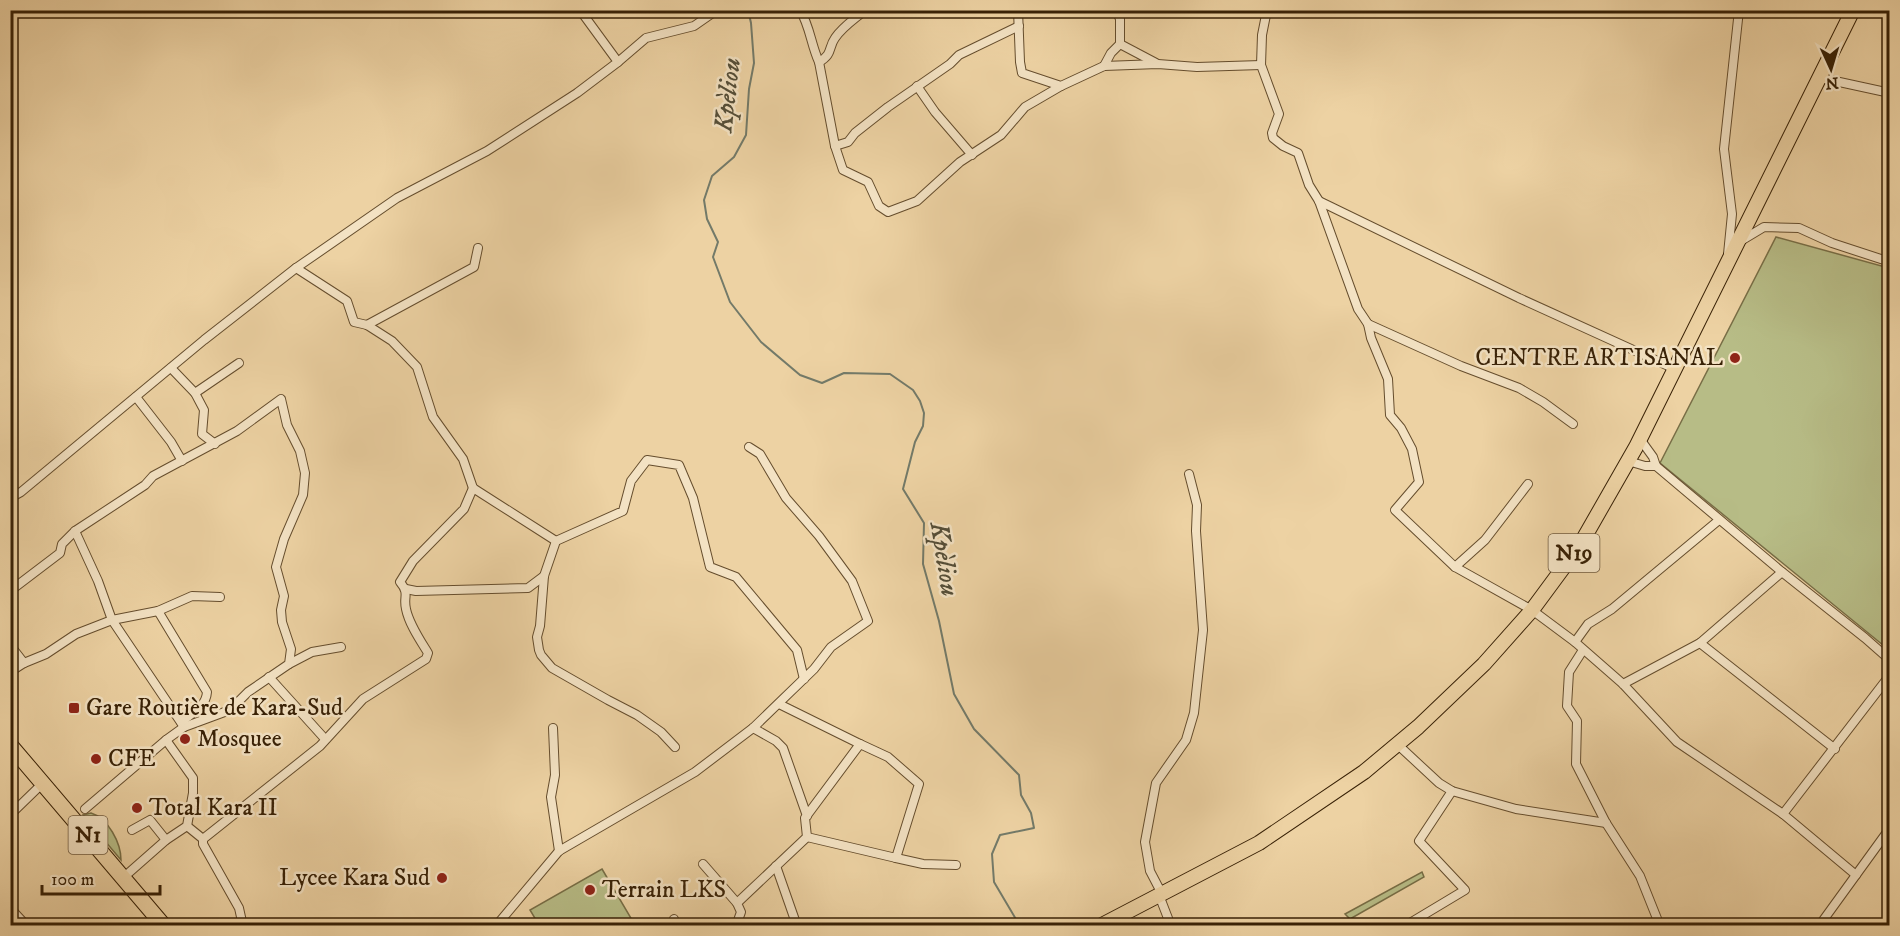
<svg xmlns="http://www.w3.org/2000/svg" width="1900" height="936" viewBox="0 0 1900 936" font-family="'IM FELL DW Pica',serif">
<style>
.green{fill:#b7bc86;stroke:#786e46;stroke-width:1.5}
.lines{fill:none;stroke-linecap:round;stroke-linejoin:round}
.stream{stroke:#737a69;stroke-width:2}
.street-casing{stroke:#654d2d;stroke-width:10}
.primary-casing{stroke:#382106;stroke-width:16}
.highway-casing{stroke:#382106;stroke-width:17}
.street{stroke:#f3e2c3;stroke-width:8}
.primary{stroke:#edd2a3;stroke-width:14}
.highway{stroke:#edd2a3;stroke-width:15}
.poi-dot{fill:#8f2418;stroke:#f3e2c3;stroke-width:2}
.labels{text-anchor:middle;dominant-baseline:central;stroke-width:5;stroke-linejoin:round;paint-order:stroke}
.shield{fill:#f3e2c3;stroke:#705b3f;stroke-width:1.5}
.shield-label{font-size:22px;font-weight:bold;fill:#382106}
.poi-label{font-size:24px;fill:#382106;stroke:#f3e2c3;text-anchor:start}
.water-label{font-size:26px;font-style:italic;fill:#554e38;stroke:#f3e2c3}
</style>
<rect width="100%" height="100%" fill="#edd2a3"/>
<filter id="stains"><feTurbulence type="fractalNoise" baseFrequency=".00333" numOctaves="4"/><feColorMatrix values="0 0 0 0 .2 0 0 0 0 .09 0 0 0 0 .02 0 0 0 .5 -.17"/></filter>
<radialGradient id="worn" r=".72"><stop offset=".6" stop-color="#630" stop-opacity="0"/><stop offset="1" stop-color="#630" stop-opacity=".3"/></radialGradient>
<g class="green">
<polygon points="1776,237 1889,268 1889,650 1660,463"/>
<path d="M91 813C108 818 121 843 121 860L83 815Z"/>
<polygon points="602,869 635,925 539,925 530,910"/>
<polygon points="1422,872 1424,877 1350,919 1345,914"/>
</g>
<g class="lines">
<polyline class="stream" points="748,10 751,23 754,63 749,89 746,135 734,157 712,176 704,200 707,219 718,242 713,257 730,302 761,342 800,375 822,383 844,373 890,374 913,390 920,401 924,413 923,426 915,442 903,489 924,523 923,564 939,621 954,694 974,729 1019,775 1021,795 1031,813 1034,828 1000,835 992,854 994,882 1020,926"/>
<defs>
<g id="street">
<path d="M800 10C810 26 811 45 819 62L835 146 843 170 868 182 879 206 888 212 917 201 960 162 1001 135 1025 107 1061 86"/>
<polyline points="1018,10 1020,62 1022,73 1061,86 1104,66 1158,64 1197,67 1261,65"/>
<polyline points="1116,10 1120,19 1120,44 1156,63"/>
<polyline points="1267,10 1262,35 1261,65 1279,114 1272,133 1273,138 1283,146 1298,153 1309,185 1319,201 1358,309 1368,324 1371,338 1388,379 1390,415 1401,428 1412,449 1419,482 1395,510 1455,567 1532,610 1575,642 1623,684 1677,742 1783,814 1856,875"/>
<polyline points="1827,10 1851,15"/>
<polyline points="618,62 646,38 694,26 717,10"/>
<path d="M819 62C833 54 828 48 835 38 843 26 855 19 865 10"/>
<polyline points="1104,66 1111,53 1120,44"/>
<polyline points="1821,78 1890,93"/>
<polyline points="917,86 935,112 972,155"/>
<polyline points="835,146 848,142 855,133 888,107 950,64 959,55 1019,26"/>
<polyline points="1319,201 1519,298 1675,369"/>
<polyline points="1739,242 1764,227 1799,228 1832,243 1890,262"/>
<polyline points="1728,254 1732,214 1724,149 1739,10"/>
<polyline points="296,268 347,301 354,322 367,325 392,341 417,367 433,417 463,459 473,488 556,541"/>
<polyline points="1368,324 1461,366 1519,388 1543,402 1573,424"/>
<polyline points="367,325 474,267 478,248"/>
<polyline points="171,368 195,393 204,410 202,434 215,444"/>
<polyline points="195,393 239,363"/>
<polyline points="136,397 171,442 182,461"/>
<polyline points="1640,439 1653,457 1656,466 1782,572 1865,638 1890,660"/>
<polyline points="1628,461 1645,466 1656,466"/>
<polyline points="10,498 21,492 204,340 296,268 397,198 487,151 577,93 618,62 580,10"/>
<polyline points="75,531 98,581 112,620 184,727"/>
<polyline points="1455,567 1485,540 1528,484"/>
<polyline points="406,589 416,591 528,588 544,576"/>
<polyline points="10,591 60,553 62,544 75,531 145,485 153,476 237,431 281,399 287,425 300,451 305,473 303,495 284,539 276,567 284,596 281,610 282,622 291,649 289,664 248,692 230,710 184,727 166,740 85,809"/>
<path d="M158 611 207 692C206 707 192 713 181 722"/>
<polyline points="1575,642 1588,624 1612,609 1719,520"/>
<polyline points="1700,643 1835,749"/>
<polyline points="10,645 24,663"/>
<polyline points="1583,650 1569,672 1567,706 1577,721 1576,764 1606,823 1640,876 1660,926"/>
<polyline points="289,664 312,652 341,647"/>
<polyline points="10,672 24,663 46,654 76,634 112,620 158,611 192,596 220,597"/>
<polyline points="269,677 325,739"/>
<polyline points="1623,684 1700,643 1782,572"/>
<polyline points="553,728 555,775 551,797 559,851"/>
<polyline points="753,728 776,741 783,748 807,816"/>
<polyline points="1397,744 1439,783 1452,791 1516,809 1606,823"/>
<polyline points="675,747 661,732 637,715 608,700 552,668 541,655 539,650 537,637 540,626 544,576 556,541 623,511 631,481 647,460 679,465 693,498 710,567 736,577 797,650 804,679"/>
<polyline points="1783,814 1890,675"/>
<polyline points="10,815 43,783"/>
<polyline points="187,826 203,839 203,844 239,908 243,926"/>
<polyline points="132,830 150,820 166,840"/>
<polyline points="807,837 896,858 919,784 888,757 860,744"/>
<path d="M203 839 320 746 363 699 426 659 428 653C420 640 409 624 406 609 403 596 410 594 400 582L413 561 464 509 473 488"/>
<polyline points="896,858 923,864 956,865"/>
<polyline points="703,864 737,903"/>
<polyline points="776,866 797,926"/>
<polyline points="124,877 166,840 187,826 193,793 193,778 166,740"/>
<polyline points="1162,894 1150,871 1145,842 1156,783 1186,740 1194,713 1203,630 1196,531 1197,505 1189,474"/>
<polyline points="1159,895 1171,926"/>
<polyline points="10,908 24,923"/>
<polyline points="674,919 676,926"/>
<polyline points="496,926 559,851 695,772 753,728 814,669 831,647 868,621 852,581 819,536 786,498 760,454 749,447"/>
<polyline points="736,926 741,912 737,903 807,837 805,818 860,744 779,704"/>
<polyline points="1405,926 1465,890 1419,841 1452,791"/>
<polyline points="1819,926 1890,828"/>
</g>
<polyline id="primary" points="1100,926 1259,843 1364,772 1418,727 1484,664 1532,610 1580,545 1636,447 1853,10"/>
<polyline id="highway" points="10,745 164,926"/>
</defs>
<use href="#street" class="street-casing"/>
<use href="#primary" class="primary-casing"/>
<use href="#highway" class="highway-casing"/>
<use href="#street" class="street"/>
<use href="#primary" class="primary"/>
<use href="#highway" class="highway"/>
</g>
<g class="poi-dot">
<circle cx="1735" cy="358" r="6"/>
<rect x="68" y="702" width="12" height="12" rx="3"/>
<circle cx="185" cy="739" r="6"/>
<circle cx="96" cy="759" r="6"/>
<circle cx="137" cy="808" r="6"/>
<circle cx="442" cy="878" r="6"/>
<circle cx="590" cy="890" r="6"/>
</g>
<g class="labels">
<g class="shield">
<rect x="1548.5" y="534" width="51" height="38" rx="4.5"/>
<rect x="68.5" y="816" width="39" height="38" rx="4.5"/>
</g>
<g class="shield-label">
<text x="1574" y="553">N19</text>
<text x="88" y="835">N1</text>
</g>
<g class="poi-label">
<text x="1723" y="358" text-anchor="end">CENTRE ARTISANAL</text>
<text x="86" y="708">Gare Routière de Kara-Sud</text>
<text x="197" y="739">Mosquee</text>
<text x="108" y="759">CFE</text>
<text x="149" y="808">Total Kara II</text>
<text x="430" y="878" text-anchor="end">Lycee Kara Sud</text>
<text x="602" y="890">Terrain LKS</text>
</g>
<g class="water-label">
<text transform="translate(728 95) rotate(-83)">Kpèliou</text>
<text transform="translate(944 559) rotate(81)">Kpèliou</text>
</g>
</g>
<rect width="1900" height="936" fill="none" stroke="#edd2a3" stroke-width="36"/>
<rect x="12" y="12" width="1876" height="912" fill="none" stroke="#382106" stroke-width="3"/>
<rect x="18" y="18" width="1864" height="900" fill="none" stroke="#382106" stroke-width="1.5"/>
<g transform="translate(1831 69) rotate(176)" stroke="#f3e2c3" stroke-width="4.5" paint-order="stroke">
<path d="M0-4.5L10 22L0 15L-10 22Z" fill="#382106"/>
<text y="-9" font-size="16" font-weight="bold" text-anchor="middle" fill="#382106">N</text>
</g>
<path d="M42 885v9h118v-9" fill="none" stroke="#382106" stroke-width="3"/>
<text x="51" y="885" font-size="18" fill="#382106" stroke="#f3e2c3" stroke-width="4.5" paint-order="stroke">100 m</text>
<rect width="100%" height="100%" filter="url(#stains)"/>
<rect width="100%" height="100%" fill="url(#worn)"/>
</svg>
